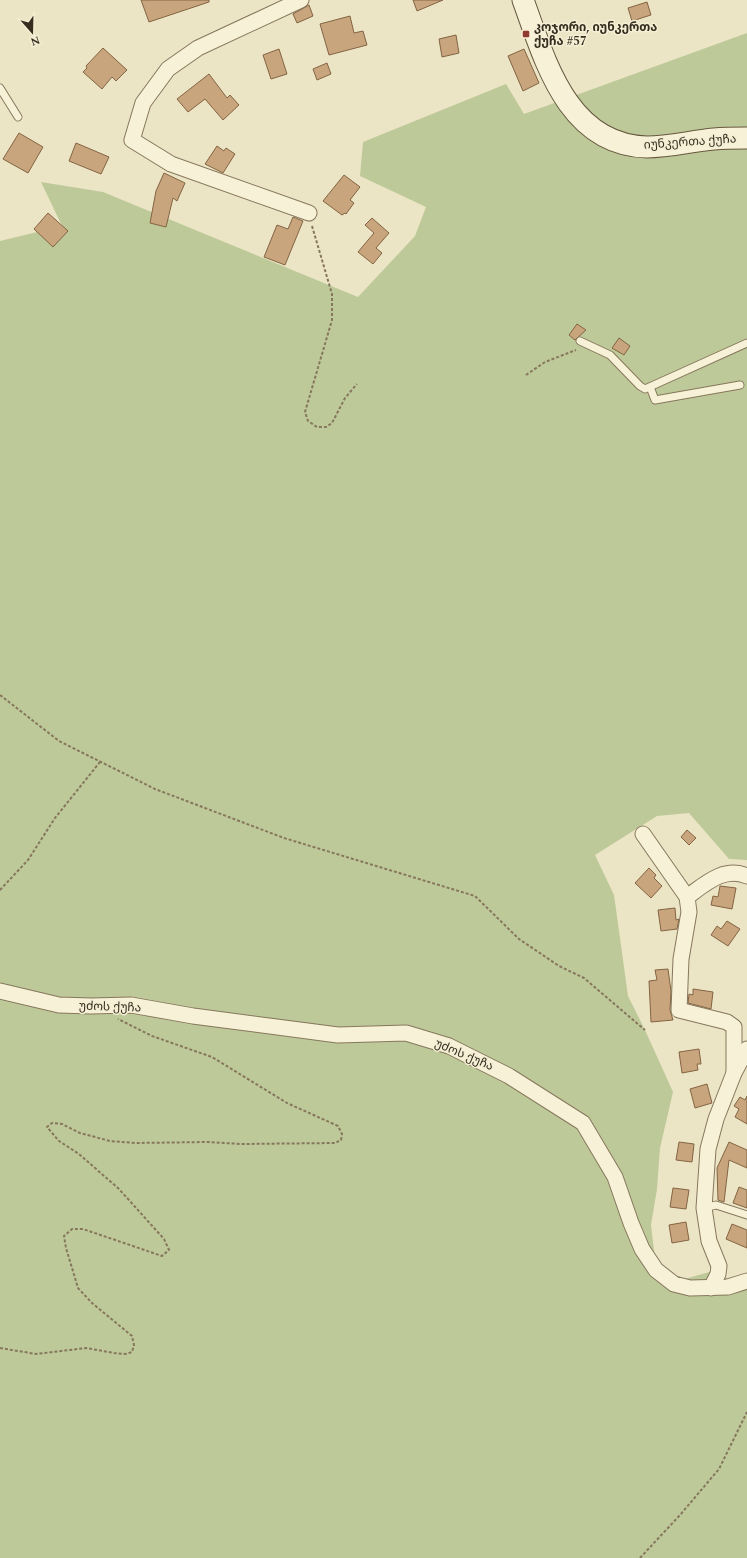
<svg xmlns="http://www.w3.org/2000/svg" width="747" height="1558" viewBox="0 0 747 1558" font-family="Spectral,'Noto Sans Georgian',serif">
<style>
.green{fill:#bec999}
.building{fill:#c8a57d;stroke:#836443}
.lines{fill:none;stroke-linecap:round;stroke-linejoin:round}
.lane-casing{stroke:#86775c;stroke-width:9}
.street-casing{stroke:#86775c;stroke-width:17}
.secondary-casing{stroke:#67583f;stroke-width:23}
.path{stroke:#86775c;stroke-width:2;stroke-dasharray:3 2;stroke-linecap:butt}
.lane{stroke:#f7f1d8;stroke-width:7}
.street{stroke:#f7f1d8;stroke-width:15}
.secondary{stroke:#f7f1d8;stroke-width:21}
.poi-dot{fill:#913a2f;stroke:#f4eed4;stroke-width:1.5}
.labels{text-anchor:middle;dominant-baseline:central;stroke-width:3;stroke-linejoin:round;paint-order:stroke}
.poi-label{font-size:12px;font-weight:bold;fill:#362d1f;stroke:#f4eed4;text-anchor:start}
.street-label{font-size:12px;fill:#362d1f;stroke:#f4eed4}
</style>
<rect width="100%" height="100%" fill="#ece5c5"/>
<polygon class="green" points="747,33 747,860 729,859 689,813 657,816 595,855 614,895 628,996 645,1030 673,1092 660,1148 657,1189 651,1225 655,1259 675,1280 681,1280 713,1271 727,1278 747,1274 747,1558 0,1558 0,241 62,226 41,182 103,192 358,297 415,236 426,207 360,176 363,142 506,84 524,114"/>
<g class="building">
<polygon points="141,0 209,0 209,2 149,22"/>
<polygon points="413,0 443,0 417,11"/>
<polygon points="647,2 651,15 632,21 628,8"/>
<polygon points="309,5 313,16 297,23 293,14"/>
<polygon points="350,16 354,33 363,31 367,45 329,55 320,24"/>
<polygon points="456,35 459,53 442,57 439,39"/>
<polygon points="103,48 127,70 116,81 112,77 102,89 83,72 87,68 86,66"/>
<polygon points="279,49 287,74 271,79 263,55"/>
<polygon points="524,49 539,83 523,91 508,56"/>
<polygon points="327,63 331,74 317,80 313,69"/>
<polygon points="209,74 227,98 230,95 239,105 223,120 205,99 188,112 177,99"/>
<polygon points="19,133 43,147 28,173 3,159"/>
<polygon points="76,143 109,157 101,174 69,161"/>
<polygon points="217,146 224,151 226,148 235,154 223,173 205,164"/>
<polygon points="164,173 185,183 177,201 173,198 166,227 150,223 156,191"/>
<polygon points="344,175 360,187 350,200 354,203 346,214 345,213 342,215 323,201"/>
<polygon points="48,213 68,231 53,247 34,229"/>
<polygon points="293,217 303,221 285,265 264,257 277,225 288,229"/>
<polygon points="372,218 389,233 376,248 382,253 373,264 358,252 374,233 365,225"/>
<polygon points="577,324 586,330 575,340 569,335"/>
<polygon points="619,338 630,346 624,355 612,348"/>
<polygon points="687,830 696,838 689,845 681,837"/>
<polygon points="649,868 656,875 654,878 662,886 651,898 635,883"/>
<polygon points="720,886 736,888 732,909 711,905 713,896 718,897"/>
<polygon points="675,908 676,920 679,919 677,929 661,931 658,910"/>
<polygon points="727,921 740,929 728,946 711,935 717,926 721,929"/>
<polygon points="668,969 671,991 670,1010 673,1020 651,1022 649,981 657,980 655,970"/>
<polygon points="693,989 713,992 711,1009 688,1003 689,994 693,995"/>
<polygon points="699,1049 701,1064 697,1064 698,1070 682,1073 679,1052"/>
<polygon points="707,1084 712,1103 695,1108 690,1089"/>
<polygon points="747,1096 747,1124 735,1117 739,1109 734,1106 740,1097 745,1100"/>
<polygon points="679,1142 694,1144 692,1162 676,1160"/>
<polygon points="729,1142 747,1150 747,1168 729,1160 724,1202 718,1200 717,1168"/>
<polygon points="739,1187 747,1190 747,1208 733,1203"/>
<polygon points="673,1188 689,1190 686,1209 670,1207"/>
<polygon points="686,1222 689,1240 672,1243 669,1225"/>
<polygon points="732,1224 747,1230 747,1248 726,1239"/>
</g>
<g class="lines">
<defs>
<g id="lane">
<polyline points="0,88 18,117"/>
<polyline points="580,341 610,355 640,386 645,389 747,343"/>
<polyline points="650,387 655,400 740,385"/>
<polyline points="704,1208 716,1205 747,1215"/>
</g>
<g id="street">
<polyline points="301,0 198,48 168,69 143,103 132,140 171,164 309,213"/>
<polyline points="643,834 687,897 689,912 681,959 679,1010 727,1022 734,1027 734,1073"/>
<path d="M687 897C705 884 724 866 747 876"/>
<polyline points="0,991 59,1005 91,1006 131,1005 193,1016 338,1035 406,1033 449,1046 509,1076 583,1123 615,1177 631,1223 642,1249 656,1270 674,1284 690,1288 728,1287 747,1281"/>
<polyline points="711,1288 718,1274 719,1266 709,1241 704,1208 708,1149 716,1119 734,1073 747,1049"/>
</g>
<path id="secondary" d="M523 0C545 60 567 145 647 147 670 147 691 141 714 139 725 138 736 138 747 138"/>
</defs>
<use href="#lane" class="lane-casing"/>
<use href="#street" class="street-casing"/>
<use href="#secondary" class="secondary-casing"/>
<g class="path">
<polyline points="312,226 332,294 332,320 305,412 308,421 317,427 326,427 332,423 345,398 357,384"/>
<polyline points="526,375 545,362 576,350"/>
<polyline points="0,695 59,741 155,789 284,838 475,896 519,939 559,966 584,978 645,1030"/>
<polyline points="0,890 28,860 55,818 100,762"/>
<polyline points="0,1348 36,1354 86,1348 114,1353 126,1354 132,1352 134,1345 132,1336 92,1303 78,1288 66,1248 64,1236 72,1229 83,1229 162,1256 169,1250 164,1239 119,1189 79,1154 59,1141 47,1127 52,1123 62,1124 80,1133 110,1141 135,1143 208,1142 241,1144 335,1143 341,1140 342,1134 338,1126 287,1103 212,1057 152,1036 118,1019"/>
<polyline points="640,1558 680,1515 719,1469 747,1412"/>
</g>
<use href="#lane" class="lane"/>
<use href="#street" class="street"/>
<use href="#secondary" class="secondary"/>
</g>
<rect class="poi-dot" x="522" y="30" width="8" height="8" rx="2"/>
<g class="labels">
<g class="poi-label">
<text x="534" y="27">კოჯორი, იუნკერთა<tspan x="534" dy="14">ქუჩა #57</tspan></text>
</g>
<g class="street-label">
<text transform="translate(690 142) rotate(-4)">იუნკერთა ქუჩა</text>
<text transform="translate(110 1007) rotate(2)">უძოს ქუჩა</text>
<text transform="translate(464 1055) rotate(23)">უძოს ქუჩა</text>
</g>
</g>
<g transform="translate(32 32) rotate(160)" stroke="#f4eed4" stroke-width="3" paint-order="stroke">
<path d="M0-3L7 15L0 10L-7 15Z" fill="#362d1f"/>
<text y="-6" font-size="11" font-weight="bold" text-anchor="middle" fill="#362d1f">N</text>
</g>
</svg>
